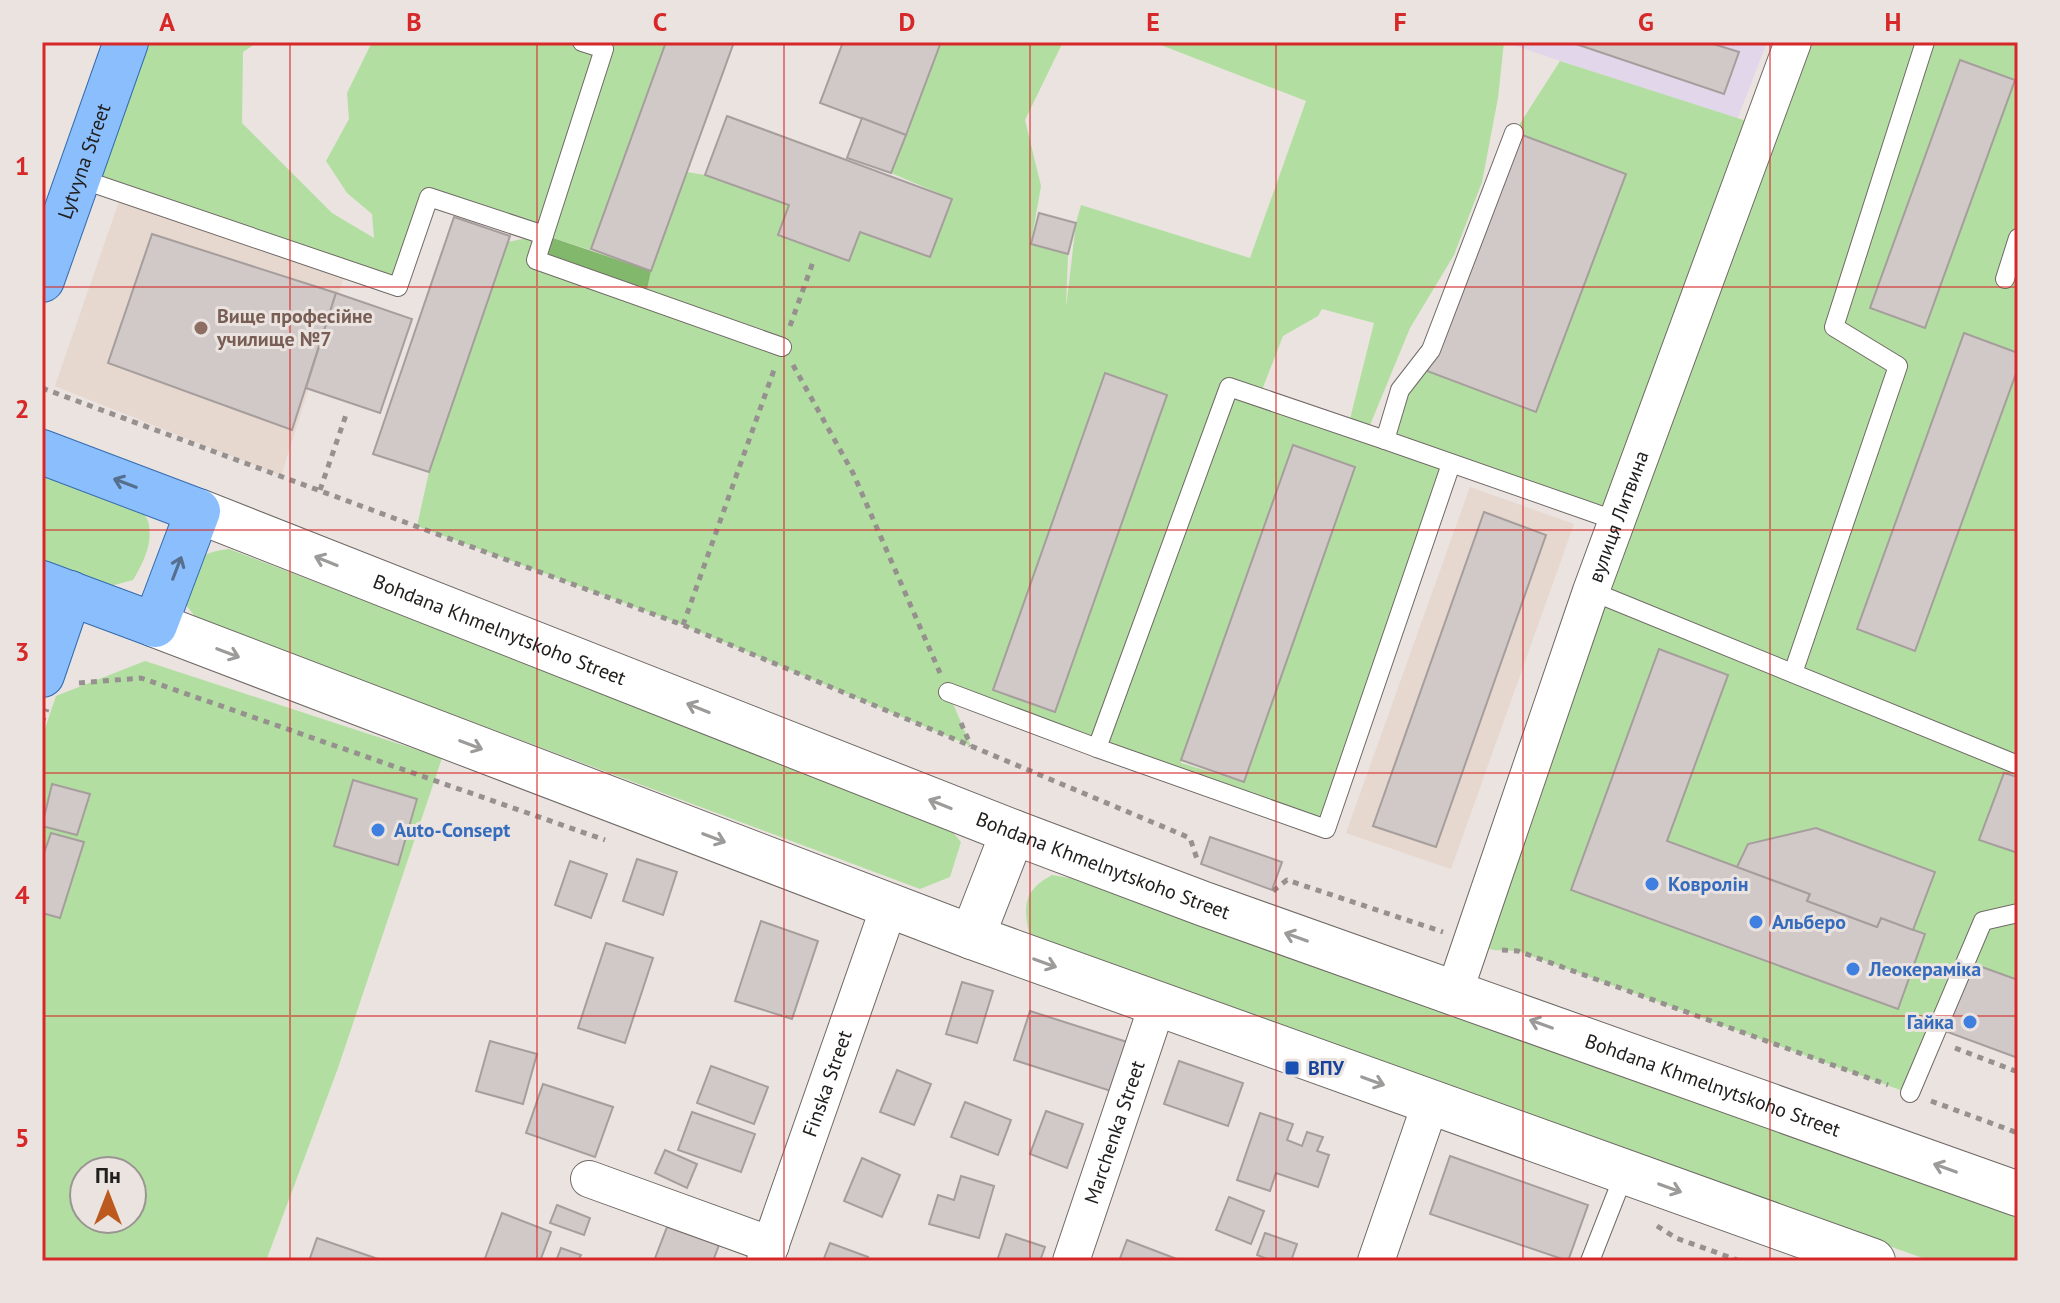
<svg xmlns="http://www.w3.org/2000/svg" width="2060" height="1303" viewBox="0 0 2060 1303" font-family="'PT Sans',sans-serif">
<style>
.built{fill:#e6d7cf}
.industrial{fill:#e1d6ea}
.green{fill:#b2dfa1;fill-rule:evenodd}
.forest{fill:#81b86b}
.building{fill:#d1c9c7;stroke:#a69e9c;stroke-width:2}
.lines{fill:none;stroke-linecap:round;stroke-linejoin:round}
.service-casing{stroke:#706966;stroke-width:20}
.minor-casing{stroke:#706966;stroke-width:38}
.tertiary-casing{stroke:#706966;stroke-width:46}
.primary-casing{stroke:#346bae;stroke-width:46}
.path{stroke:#96918e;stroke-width:5;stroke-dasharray:6 6;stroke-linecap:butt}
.service{stroke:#fff;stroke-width:18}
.minor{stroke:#fff;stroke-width:36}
.tertiary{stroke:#fff;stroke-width:44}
.primary{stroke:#8bbefd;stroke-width:44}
.oneway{stroke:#566f8e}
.oneway2{stroke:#9c9b9a}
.grid{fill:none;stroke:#d62828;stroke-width:2;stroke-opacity:0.55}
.education-dot{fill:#8d6e63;stroke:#eae3df;stroke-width:3}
.shop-dot{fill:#3f7fe0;stroke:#eae3df;stroke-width:3}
.transit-dot{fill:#1a4fb4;stroke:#eae3df;stroke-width:3}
.labels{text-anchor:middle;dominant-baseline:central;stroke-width:6;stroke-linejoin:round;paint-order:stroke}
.street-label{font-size:20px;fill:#22201e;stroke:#eae3df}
.education-label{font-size:20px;font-weight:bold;fill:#785e54;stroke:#eae3df;text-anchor:start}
.shop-label{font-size:20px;font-weight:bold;fill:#366cbe;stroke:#eae3df;text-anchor:start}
.transit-label{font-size:20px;font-weight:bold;fill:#164399;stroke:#eae3df;text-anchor:start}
.neatline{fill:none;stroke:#d62828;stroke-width:3}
.grid-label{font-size:26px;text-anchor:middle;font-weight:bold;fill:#d62828}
</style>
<rect width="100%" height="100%" fill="#eae3df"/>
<g class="built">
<polygon points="122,193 346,270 281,476 55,386"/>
<polygon points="1470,487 1574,524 1451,869 1346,833"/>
</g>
<polygon class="industrial" points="1504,42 1767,42 1737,120"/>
<g class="green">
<path d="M126 42H258L243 52 242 123 332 213 374 238 372 214 347 193 326 161 349 119 347 93 372 42H666L590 250 544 235 644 298 651 271 687 172 705 175 789 205 778 235 849 261 860 232 930 257 952 199 891 173 941 42H1063L1025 120 1041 186 1031 243 1068 254 1066 308 1076 223 1081 205 1250 258 1306 101 1153 42H1504L1498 98 1482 182 1454 255 1410 328 1368 430 1384 440 1514 133 1560 61 1762 126 1794 42H2018V353L1964 334 1857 629 1916 650 2018 368V765L1980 840 2018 853V980L1968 962 1917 1096 1518 951 1493 950 1470 942 1617 522 1451 463 1326 829 949 694 971 746 683 625 417 526 429 472 508 242 541 235 429 197 398 287 78 178ZM1960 61 2015 80 1925 328 1870 308ZM1322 309 1374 323 1348 427 1262 390 1283 336 1318 316ZM1293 446 1355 468 1244 782 1181 763ZM1659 650 1667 841 1737 867 1748 844 1816 828 1934 871 1913 930 1925 935 1898 1009 1571 890Z"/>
<path d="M42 470C65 478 141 498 148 521 154 542 143 563 133 580L107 587 42 564Z"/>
<path d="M229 549 945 823 961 842 950 877 920 889 197 619 186 605C193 569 187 554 229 549Z"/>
<path d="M145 661 442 758 338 1068 266 1261H42V737L56 696ZM84 1171H132V1219H84Z"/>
<path d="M1052 875 1070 878 2018 1218V1261H1931L1047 945 1029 933C1023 905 1024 890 1052 875Z"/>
</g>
<polygon class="forest" points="544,235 651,271 645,298 536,260"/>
<g class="building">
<polygon points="666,42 734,42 651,271 591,249"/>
<polygon points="843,42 941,42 906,135 820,103"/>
<polygon points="1570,42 1707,42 1739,52 1724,94"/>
<polygon points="1960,60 2015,80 1925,328 1870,308"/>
<polygon points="727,116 952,199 930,257 860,232 849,261 778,235 789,205 705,175"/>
<polygon points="862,118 906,135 891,173 847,158"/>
<polygon points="1517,133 1626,174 1536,412 1427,371"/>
<polygon points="1039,213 1076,223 1068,254 1031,244"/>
<polygon points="454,217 510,236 429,472 373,454"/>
<polygon points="152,234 336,293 292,430 108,363"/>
<polygon points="336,293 412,319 380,413 306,388"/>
<polygon points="1964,333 2018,353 2018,368 1915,651 1857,629"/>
<polygon points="1105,373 1167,395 1055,712 993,690"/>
<polygon points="1293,445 1355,467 1244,782 1181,760"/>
<polygon points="1484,512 1546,535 1436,847 1373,826"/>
<polygon points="1659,649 1728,675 1667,841 1810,894 1807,901 1877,927 1881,918 1925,934 1898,1009 1571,890"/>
<polygon points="2004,773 2018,777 2018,853 1979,840"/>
<polygon points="353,780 417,799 398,865 334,846"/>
<polygon points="52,784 90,794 77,835 42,826"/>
<polygon points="1816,828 1935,872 1913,930 1881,918 1877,927 1807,901 1810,894 1737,867 1748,844"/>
<polygon points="51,833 84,842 60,918 42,913 42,859"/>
<polygon points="1210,837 1282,862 1272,890 1201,864"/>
<polygon points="637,859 677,872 663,915 623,901"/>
<polygon points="570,861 607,874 591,918 555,905"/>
<polygon points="761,921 818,941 792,1019 735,1001"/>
<polygon points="606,943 653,958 625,1043 578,1028"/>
<polygon points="1968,962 2018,980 2018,1058 1942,1030"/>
<polygon points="962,982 993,991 977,1043 946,1034"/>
<polygon points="1030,1011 1127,1042 1111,1091 1014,1060"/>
<polygon points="490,1041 537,1054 523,1104 476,1091"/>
<polygon points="1179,1061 1243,1083 1228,1126 1164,1104"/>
<polygon points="711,1066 768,1087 754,1124 697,1103"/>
<polygon points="897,1070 931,1084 914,1125 880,1112"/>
<polygon points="543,1084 613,1107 595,1157 526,1133"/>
<polygon points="965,1102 1011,1120 998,1155 951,1137"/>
<polygon points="1046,1111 1083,1124 1067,1168 1030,1154"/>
<polygon points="692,1112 755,1134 741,1172 678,1150"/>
<polygon points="1260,1113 1293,1124 1287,1140 1302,1146 1307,1132 1323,1137 1317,1151 1329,1155 1318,1187 1276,1173 1270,1191 1237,1180"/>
<polygon points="665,1150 697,1164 687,1188 655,1173"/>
<polygon points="1450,1156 1588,1205 1568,1261 1430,1214"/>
<polygon points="862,1158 900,1175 882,1217 844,1201"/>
<polygon points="961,1176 994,1186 979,1238 929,1224 938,1195 954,1200"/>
<polygon points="1229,1197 1264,1211 1251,1244 1216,1230"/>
<polygon points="557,1205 590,1218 584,1235 550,1223"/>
<polygon points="502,1213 551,1232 540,1261 484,1261"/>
<polygon points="667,1227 719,1245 713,1261 654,1261"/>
<polygon points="1265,1233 1297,1244 1291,1261 1272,1261 1257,1255"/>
<polygon points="1006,1234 1045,1247 1040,1261 997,1261"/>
<polygon points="317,1238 384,1261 309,1261"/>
<polygon points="1127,1240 1182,1261 1119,1261"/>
<polygon points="830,1243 868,1257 867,1261 823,1261"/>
<polygon points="561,1248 581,1255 578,1261 556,1261"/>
</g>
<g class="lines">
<defs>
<g id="service">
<polyline points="582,42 604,49 536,260 782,347"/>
<polyline points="1514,133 1431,350 1400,390 1385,440 1617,521"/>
<polyline points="78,178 398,287 429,197 544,235"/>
<polyline points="2005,279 2018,238"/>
<polyline points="1385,440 1229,387 1097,748 1326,829 1451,464"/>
<polyline points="1591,591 2018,765"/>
<polyline points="1793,673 1898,366 1834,327 1925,42"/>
<polyline points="948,692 1097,748"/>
<polyline points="1910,1093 1983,921 2018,913"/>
<polyline points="1590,1261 1625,1172"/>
</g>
<g id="minor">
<path id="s1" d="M1454 993 1591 591 1793 42"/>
<polyline points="589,1179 771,1245"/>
<path id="s2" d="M765 1261 890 904"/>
<path id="s3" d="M1071 1261 1158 1003"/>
<polyline points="1376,1261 1431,1102"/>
</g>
<g id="tertiary">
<path id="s4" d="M198 511 1013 832 1204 904 2018 1194"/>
<polyline points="155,625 972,937 1873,1261"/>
<polyline points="972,937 1013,832"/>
</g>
<g id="primary">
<path id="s5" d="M42 280 126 42"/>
<polyline points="42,452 198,511 155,625 42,583"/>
<polyline points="42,675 70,593"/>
</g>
</defs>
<use href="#service" class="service-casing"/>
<use href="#minor" class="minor-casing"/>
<use href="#tertiary" class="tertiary-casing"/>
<use href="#primary" class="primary-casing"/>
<g class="path">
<polyline points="790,326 813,262"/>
<polyline points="793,365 853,473 940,673"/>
<polyline points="42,388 683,625 1190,838 1198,862"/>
<polyline points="320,490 347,412"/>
<polyline points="683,625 774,370"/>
<polyline points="79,683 141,678 605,840"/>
<polyline points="42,723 47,709"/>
<polyline points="961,723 971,746"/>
<polyline points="1273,891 1287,880 1443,932"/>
<polyline points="1502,950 1518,951 1888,1085"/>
<polyline points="1955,1048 2018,1072"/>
<polyline points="1931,1101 2018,1133"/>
<polyline points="1657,1226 1676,1238 1740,1261"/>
</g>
<use href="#service" class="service"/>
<use href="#minor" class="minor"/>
<use href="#tertiary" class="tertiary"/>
<use href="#primary" class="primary"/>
</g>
<defs><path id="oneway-shaft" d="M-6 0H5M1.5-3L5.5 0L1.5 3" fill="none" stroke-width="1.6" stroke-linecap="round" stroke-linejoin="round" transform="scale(2)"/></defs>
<g class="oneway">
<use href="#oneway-shaft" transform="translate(125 483) rotate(-159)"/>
<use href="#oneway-shaft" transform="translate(177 568) rotate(-69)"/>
</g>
<g class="oneway2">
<use href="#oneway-shaft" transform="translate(326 561) rotate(-158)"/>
<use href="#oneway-shaft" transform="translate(228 653) rotate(21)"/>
<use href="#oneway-shaft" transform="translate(698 708) rotate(-158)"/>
<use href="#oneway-shaft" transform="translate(471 745) rotate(21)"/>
<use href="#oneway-shaft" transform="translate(940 804) rotate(-158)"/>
<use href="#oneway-shaft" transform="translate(714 838) rotate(21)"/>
<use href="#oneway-shaft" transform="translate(1296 937) rotate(-160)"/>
<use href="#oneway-shaft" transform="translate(1045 963) rotate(20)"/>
<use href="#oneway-shaft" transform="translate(1541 1024) rotate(-160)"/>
<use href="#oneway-shaft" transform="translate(1373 1081) rotate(20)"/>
<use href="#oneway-shaft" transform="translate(1945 1168) rotate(-160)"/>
<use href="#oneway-shaft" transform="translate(1670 1188) rotate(20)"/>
</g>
<path class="grid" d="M290 42V1261M537 42V1261M784 42V1261M1030 42V1261M1276 42V1261M1523 42V1261M1770 42V1261M42 287H2018M42 530H2018M42 773H2018M42 1016H2018"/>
<circle class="education-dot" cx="201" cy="328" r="8"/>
<g class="shop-dot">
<circle cx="378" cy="830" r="8"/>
<circle cx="1652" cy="884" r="8"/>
<circle cx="1756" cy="922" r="8"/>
<circle cx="1853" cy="969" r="8"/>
<circle cx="1970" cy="1022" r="8"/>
</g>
<rect class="transit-dot" x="1284" y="1060" width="16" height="16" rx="4"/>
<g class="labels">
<g class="street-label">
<text stroke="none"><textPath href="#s5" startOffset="126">Lytvyna Street</textPath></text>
<text stroke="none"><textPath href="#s1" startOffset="504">вулиця Литвина</textPath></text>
<text stroke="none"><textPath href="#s4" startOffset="324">Bohdana Khmelnytskoho Street</textPath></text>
<text stroke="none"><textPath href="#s4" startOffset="972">Bohdana Khmelnytskoho Street</textPath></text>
<text stroke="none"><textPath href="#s2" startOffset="188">Finska Street</textPath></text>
<text stroke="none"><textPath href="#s4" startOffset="1620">Bohdana Khmelnytskoho Street</textPath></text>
<text stroke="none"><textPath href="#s3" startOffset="136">Marchenka Street</textPath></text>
</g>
<g class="education-label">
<text x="217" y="316">Вище професійне<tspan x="217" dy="23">училище №7</tspan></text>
</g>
<g class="shop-label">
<text x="394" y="830">Auto-Consept</text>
<text x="1668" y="884">Ковролін</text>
<text x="1772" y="922">Альберо</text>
<text x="1869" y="969">Леокераміка</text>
<text x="1954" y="1022" text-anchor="end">Гайка</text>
</g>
<g class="transit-label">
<text x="1308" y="1068">ВПУ</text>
</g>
</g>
<rect width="2060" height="1303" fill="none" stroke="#eae3df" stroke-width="88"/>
<g transform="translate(108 1195)"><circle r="38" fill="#eae3df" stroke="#9a9592" stroke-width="2"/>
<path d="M0-6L14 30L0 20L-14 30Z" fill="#bc591e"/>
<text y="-12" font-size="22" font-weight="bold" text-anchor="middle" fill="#22201e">Пн</text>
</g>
<rect x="44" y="44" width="1972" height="1215" class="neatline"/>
<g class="grid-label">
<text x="167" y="31">A</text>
<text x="414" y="31">B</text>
<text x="660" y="31">C</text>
<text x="907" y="31">D</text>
<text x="1153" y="31">E</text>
<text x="1400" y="31">F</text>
<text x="1646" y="31">G</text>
<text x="1893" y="31">H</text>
<text x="22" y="175">1</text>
<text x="22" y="418">2</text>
<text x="22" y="661">3</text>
<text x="22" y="904">4</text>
<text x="22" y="1147">5</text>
</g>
</svg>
